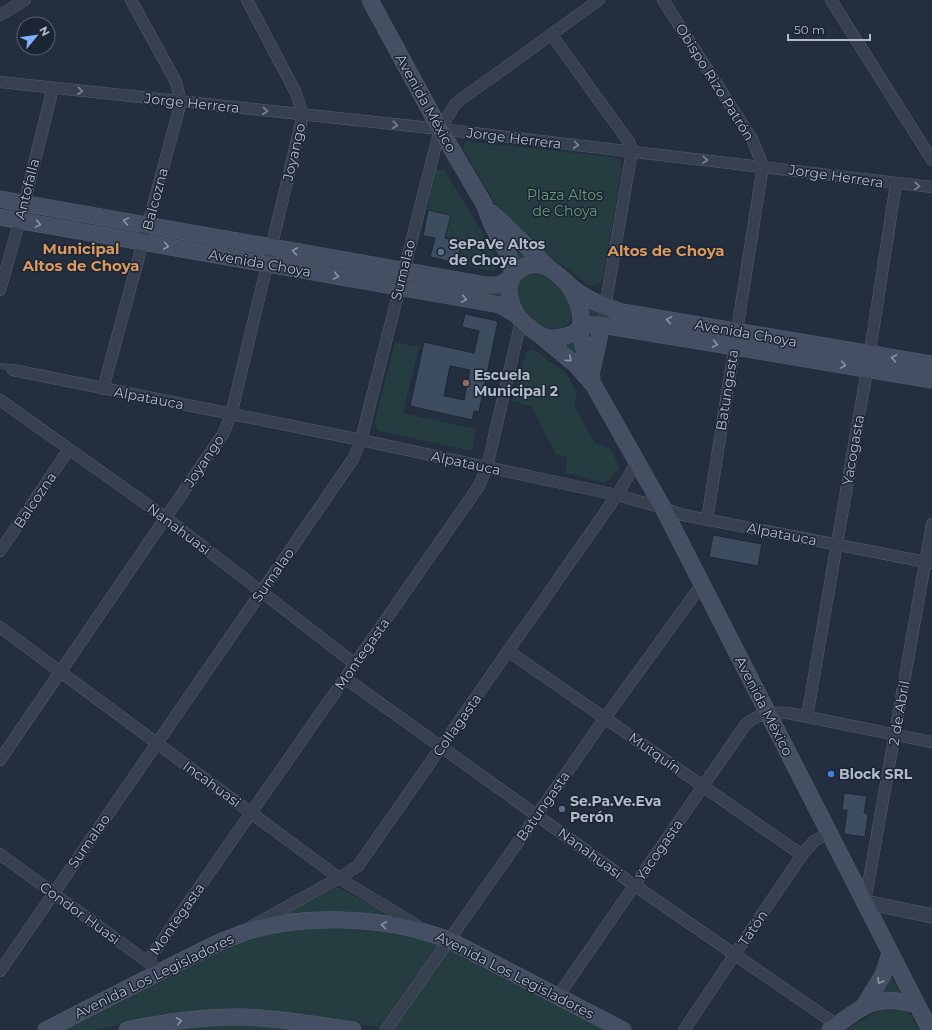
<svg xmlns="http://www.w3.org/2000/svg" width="932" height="1030" viewBox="0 0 932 1030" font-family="Montserrat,sans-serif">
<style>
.green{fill:#253c40}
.building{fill:#3e4c5f;stroke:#1e2736;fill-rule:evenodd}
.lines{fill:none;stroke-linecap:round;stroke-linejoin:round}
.service-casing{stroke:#555e6d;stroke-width:6}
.minor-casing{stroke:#555e6d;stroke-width:12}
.tertiary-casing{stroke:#555e6d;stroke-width:15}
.secondary-casing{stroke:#555e6d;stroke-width:17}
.service{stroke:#37404f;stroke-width:5.5}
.minor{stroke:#37404f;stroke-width:11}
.tertiary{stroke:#37404f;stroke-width:14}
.secondary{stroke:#454f63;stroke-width:16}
.oneway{stroke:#7b8493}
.oneway2{stroke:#8c95a6}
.service-dot{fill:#5c6f8a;stroke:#1c2534;stroke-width:1.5}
.education-dot{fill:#8d6e63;stroke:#1c2534;stroke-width:1.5}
.shop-dot{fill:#3f7fe0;stroke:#1c2534;stroke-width:1.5}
.labels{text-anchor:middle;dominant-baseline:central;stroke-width:3;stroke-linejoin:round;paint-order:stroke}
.street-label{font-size:14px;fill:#b3bbca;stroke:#1c2534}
.park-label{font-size:14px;fill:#699d77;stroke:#1c2534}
.poi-label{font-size:14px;font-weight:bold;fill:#b3bbca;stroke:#1c2534;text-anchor:start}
.neighbourhood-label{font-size:15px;font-weight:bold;fill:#db995d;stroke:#1c2534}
</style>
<rect width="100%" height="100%" fill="#232e3f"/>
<!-- green -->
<path class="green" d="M465 141 614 157 621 160 622 167 603 278 598 285H589C563 265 535 247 512 223 492 203 478 174 463 149Z
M444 169 497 257 495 272 457 263 462 242 445 238 450 216 427 210 435 170Z
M496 223 527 257 516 262Z
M527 272C562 273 563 286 574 315 565 337 538 329 524 315 519 310 517 299 514 292L521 275Z
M420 279 501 291 503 301 419 284Z
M584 302 598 309 596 319 585 322Z
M576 339 582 363 571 354 562 342Z
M395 342 419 347 403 413 476 429 472 451 379 431 374 424Z
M533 349 567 374 577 393 574 405 595 443 610 448 620 468 605 483 566 473 567 457 556 454 531 406 512 401 526 352Z
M335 888H340L400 920 278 918Z
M353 927 425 940 454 950 610 1030H394L294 1014 143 1019 97 1030H60L164 976 232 945 295 928Z
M892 978 900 993 893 992 879 994Z
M886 1006 908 1011 919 1030H846Z
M202 1025 266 1026 312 1030H164Z"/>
<!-- building -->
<path class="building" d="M428 210 451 215 445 238 462 242 457 263 430 257 435 238 423 236Z
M465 314 498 321 479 412 474 411 472 420 410 406 424 342 474 353 479 331 462 327ZM450 366 470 370 464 400 444 396Z
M713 535 762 544 758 566 709 557Z
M844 793 867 796 864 813 868 814 865 837 844 834 847 810H842Z"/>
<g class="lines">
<defs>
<path id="service" d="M0 366 9 367 13 370"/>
<path id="minor" d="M663 0 752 139 763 166 707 520
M831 0 932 160
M0 15 25 0
M551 34 629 142 632 151 602 325
M0 82 440 129 932 187
M0 290 20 220 53 88
M13 370 361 440 617 495 663 508 683 515 932 563
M103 389 181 102 176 82 131 0
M0 400 166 518 355 664
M0 551 69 449
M0 627 339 878 421 928
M508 651 802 855
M345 678 634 885 837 1025
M807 717 867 370 896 184
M0 760 223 434 231 415 303 115 296 93 247 0
M0 854 153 966
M865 902 932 524
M252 926 339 878 358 866 617 495 637 462
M147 962 479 486 487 467 521 321
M0 971 353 459 361 440 440 129 456 103 599 0
M558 996 746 724C759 713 771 712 788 713L932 742
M386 1030 605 718 702 584
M684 1030 802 855 814 841 829 833"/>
<path id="tertiary" d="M865 902 932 916"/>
<path id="secondary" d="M370 0 440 129 484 204 493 227 509 256 513 276
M0 199 486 285H499L511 278
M492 213 548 267
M0 217 500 305 517 315
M567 283C576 296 584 312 580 328 573 336 553 341 543 336 536 334 531 328 525 324 517 317 512 309 510 298 504 277 525 257 547 267 557 272 566 283 575 290 589 301 605 306 622 312L932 364
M580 328 590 325H602L932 380
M579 330 592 379
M541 336 576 365 593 384 663 508 930 1030
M591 374 602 325
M864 1006 883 975 890 953
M46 1030C89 1008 132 986 175 964 193 956 211 945 230 938 294 911 385 916 449 940L623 1030
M127 1030C164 1022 204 1016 243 1017 280 1018 316 1025 353 1030
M830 1030C864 1006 873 993 917 1005"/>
</defs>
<!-- service casing -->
<use href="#service" class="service-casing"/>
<!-- minor casing -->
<use href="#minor" class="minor-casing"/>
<!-- tertiary casing -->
<use href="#tertiary" class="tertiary-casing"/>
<!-- secondary casing -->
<use href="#secondary" class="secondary-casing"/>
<!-- service -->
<use href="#service" class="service"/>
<!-- minor -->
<use href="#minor" class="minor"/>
<!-- tertiary -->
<use href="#tertiary" class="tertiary"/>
<!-- secondary -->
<use href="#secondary" class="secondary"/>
</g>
<!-- one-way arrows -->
<defs><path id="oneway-chevron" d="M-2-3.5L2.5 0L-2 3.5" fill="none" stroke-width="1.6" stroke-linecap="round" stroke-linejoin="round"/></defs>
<g class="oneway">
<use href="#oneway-chevron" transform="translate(80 91) rotate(6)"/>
<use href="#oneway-chevron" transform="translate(265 111) rotate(6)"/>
<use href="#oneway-chevron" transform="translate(395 125) rotate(6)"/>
<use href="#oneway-chevron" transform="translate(576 145) rotate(7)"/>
<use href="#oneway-chevron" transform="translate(705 160) rotate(6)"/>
<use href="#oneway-chevron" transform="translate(917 186) rotate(5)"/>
</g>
<g class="oneway2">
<use href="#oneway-chevron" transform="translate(126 221) rotate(-170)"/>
<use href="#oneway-chevron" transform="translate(38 224) rotate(10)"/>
<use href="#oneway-chevron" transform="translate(166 246) rotate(10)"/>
<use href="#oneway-chevron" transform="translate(295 251) rotate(-170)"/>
<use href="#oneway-chevron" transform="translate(336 276) rotate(10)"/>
<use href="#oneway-chevron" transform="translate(464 299) rotate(10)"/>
<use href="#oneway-chevron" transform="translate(669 320) rotate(-170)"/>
<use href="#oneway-chevron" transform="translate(715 344) rotate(10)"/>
<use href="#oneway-chevron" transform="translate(894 358) rotate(-170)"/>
<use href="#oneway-chevron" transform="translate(569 359) rotate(40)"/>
<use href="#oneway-chevron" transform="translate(843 365) rotate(10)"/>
<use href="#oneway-chevron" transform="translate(384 925) rotate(-172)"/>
<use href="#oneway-chevron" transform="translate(880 981) rotate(120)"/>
<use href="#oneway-chevron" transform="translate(179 1021) rotate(-9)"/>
</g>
<!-- markers -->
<g class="service-dot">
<circle cx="441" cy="252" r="4"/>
<circle cx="562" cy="809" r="4"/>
</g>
<circle class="education-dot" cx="466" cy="383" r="4"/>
<circle class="shop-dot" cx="831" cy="774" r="4"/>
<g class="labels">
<!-- street labels -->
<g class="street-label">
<text transform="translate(715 82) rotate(58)">Obispo Rizo Patrón</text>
<text transform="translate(192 103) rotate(6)">Jorge Herrera</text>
<text transform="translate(426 103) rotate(61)">Avenida México</text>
<text transform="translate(514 138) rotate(7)">Jorge Herrera</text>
<text transform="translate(294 152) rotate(-77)">Joyango</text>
<text transform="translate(836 176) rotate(8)">Jorge Herrera</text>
<text transform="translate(27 189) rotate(-76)">Antofalla</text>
<text transform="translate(155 199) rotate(-75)">Balcozna</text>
<text transform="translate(260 263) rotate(10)">Avenida Choya</text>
<text transform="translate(403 270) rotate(-76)">Sumalao</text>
<text transform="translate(746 333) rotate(10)">Avenida Choya</text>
<text transform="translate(727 390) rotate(-81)">Batungasta</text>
<text transform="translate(149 398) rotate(11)">Alpatauca</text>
<text transform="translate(853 450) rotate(-80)">Yacogasta</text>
<text transform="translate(204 461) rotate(-56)">Joyango</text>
<text transform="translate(466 463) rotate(12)">Alpatauca</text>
<text transform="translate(35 500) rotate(-56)">Balcozna</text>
<text transform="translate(179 529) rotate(37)">Nanahuasi</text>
<text transform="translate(782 534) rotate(11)">Alpatauca</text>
<text transform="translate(273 575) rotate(-55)">Sumalao</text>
<text transform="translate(362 654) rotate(-55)">Montegasta</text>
<text transform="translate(764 706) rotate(63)">Avenida México</text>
<text transform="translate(899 713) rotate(-80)">2 de Abril</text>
<text transform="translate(457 725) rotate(-55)">Collagasta</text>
<text transform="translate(655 753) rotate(35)">Mutquín</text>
<text transform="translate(212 784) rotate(36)">Incahuasi</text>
<text transform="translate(543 806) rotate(-55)">Batungasta</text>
<text transform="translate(89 841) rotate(-55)">Sumalao</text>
<text transform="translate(659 850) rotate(-55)">Yacogasta</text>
<text transform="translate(590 853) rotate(36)">Nanahuasi</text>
<text transform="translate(80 913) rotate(36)">Condor Huasi</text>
<text transform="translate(177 919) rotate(-55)">Montegasta</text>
<text transform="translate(753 928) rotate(-56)">Tatón</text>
<text transform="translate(515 975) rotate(27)">Avenida Los Legisladores</text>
<text transform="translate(154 976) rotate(-26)">Avenida Los Legisladores</text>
</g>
<!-- park labels -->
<g class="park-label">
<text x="565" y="195">Plaza Altos<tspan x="565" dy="16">de Choya</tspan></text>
</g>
<!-- poi labels -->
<g class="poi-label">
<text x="449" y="244">SePaVe Altos<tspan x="449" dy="16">de Choya</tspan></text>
<text x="474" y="375">Escuela<tspan x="474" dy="16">Municipal 2</tspan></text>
<text x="839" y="774">Block SRL</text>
<text x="570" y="801">Se.Pa.Ve.Eva<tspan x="570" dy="16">Perón</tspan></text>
</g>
<!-- neighbourhood labels -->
<g class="neighbourhood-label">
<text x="81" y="248">Municipal<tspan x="81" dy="17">Altos de Choya</tspan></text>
<text x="666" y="250">Altos de Choya</text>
</g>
</g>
<!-- north arrow -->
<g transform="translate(36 36) rotate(61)"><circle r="19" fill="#1c2534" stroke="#586170"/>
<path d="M0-3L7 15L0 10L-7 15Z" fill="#84aefe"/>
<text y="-6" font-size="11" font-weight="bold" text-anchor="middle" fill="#b3bbca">N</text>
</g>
<!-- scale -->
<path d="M788 34v6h82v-6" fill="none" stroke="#b3bbca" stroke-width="2"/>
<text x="794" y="34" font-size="12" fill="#b3bbca" stroke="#1c2534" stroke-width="3" paint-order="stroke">50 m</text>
</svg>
